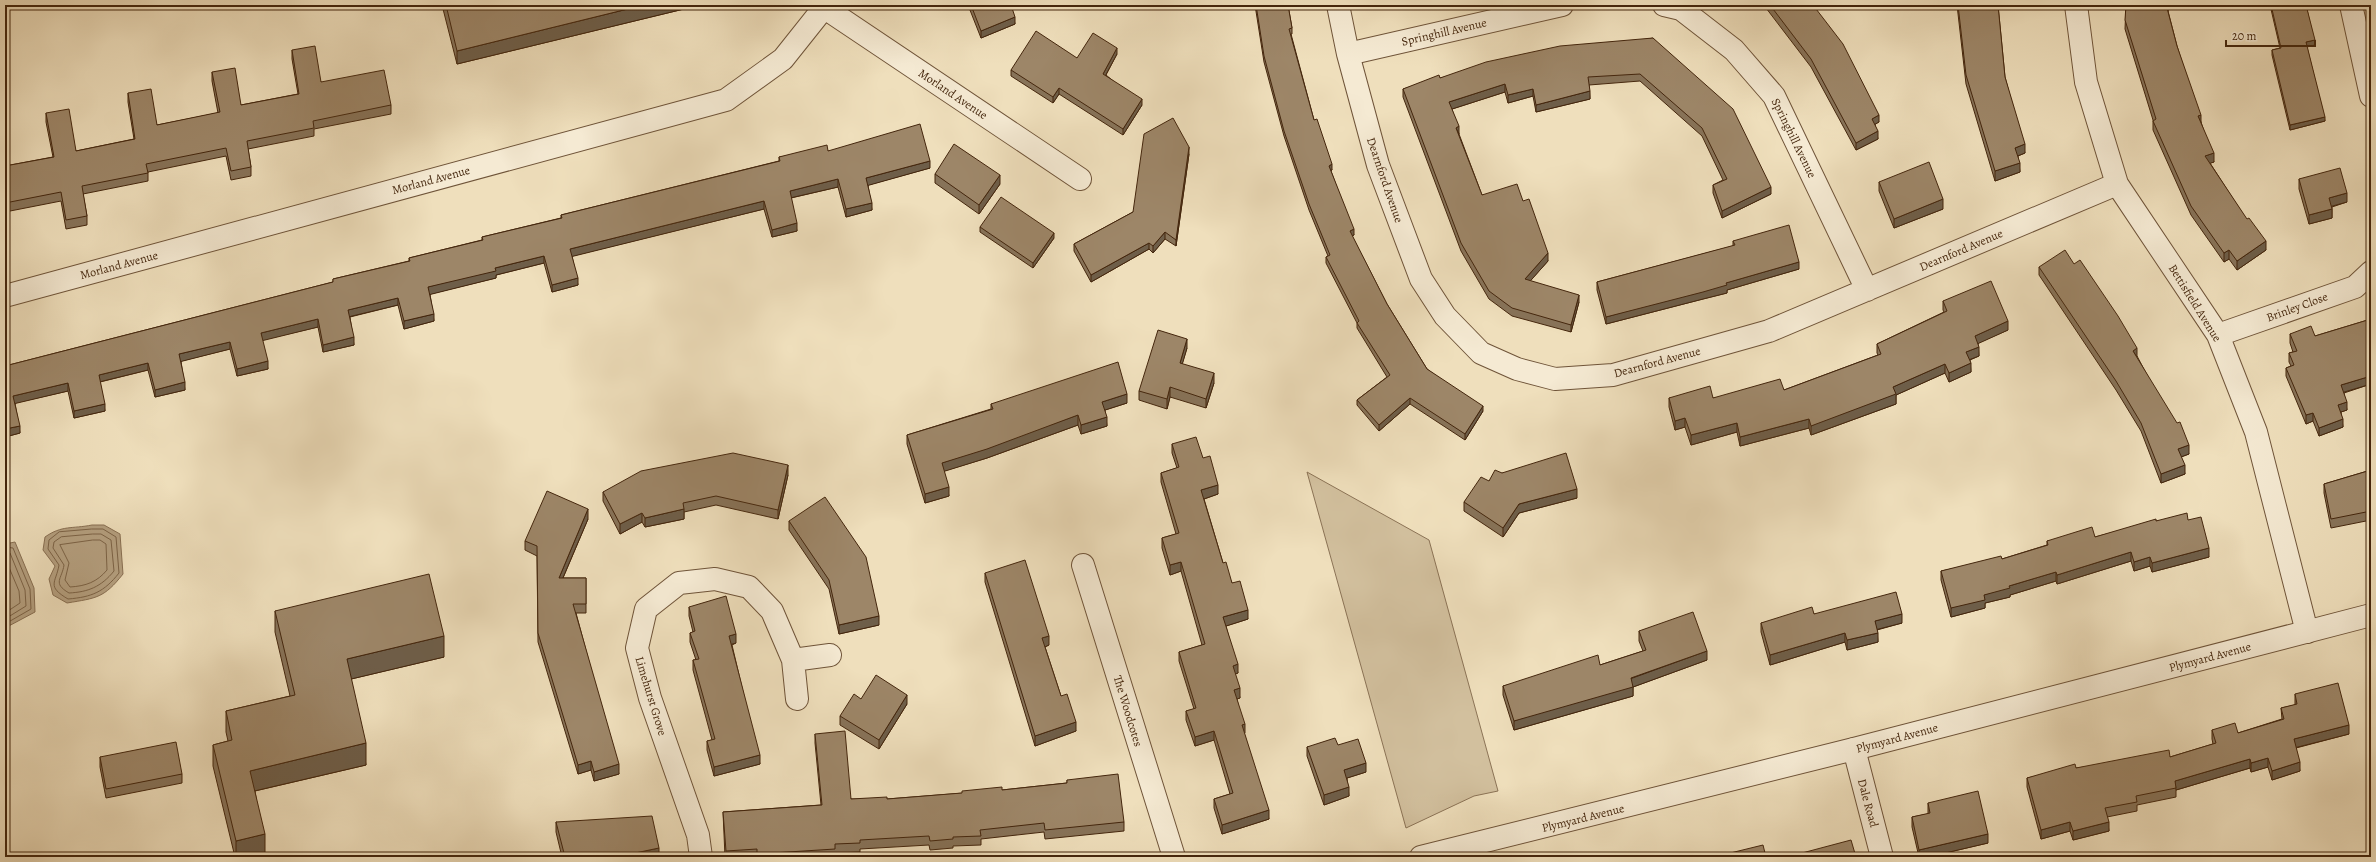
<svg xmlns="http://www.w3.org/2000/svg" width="2376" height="862" viewBox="0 0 2376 862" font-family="Alegreya,serif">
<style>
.green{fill:#d2c09e;stroke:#8b7356}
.water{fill:#b5a080;stroke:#886f52}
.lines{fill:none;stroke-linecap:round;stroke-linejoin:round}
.shore{stroke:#7c6346;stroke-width:1}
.minor-casing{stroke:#6f5439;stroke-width:24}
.tertiary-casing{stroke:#6f5439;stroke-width:24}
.minor{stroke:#f5ead3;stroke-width:22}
.tertiary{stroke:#f5ead3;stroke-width:22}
.wall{fill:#877359;stroke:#44260d}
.shaded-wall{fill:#6e5e49;stroke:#44260d}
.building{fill:#9d8668;stroke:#44260d}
.labels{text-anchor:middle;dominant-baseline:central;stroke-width:3.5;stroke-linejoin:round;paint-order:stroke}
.street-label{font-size:12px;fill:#44260d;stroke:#f5ead3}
</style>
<rect width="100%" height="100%" fill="#efdfbc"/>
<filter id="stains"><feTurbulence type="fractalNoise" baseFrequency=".005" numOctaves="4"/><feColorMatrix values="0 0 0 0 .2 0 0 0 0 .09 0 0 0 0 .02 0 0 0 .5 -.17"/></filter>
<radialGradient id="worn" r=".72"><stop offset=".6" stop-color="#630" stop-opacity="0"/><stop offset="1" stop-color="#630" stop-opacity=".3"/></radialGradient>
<!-- green -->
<path class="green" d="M1307 472 1429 540 1498 791 1474 796 1406 828Z"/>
<!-- water -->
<path class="water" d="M92 525H104L120 534 123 574C104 598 97 598 67 603L53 595 49 579 55 566 43 550 45 537C62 525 72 529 92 525Z
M15 542 34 588 35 612 5 628V544Z"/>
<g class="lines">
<!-- shore -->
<path class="shore" d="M92 529H103L116 537 119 573C104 592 92 597 68 599 46 586 56 583 59 565L48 549 49 540 59 532Z
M93 534H101L111 540 114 571C101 587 88 592 69 593 52 583 62 579 64 565L53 548 54 542 61 537Z
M93 540H100L106 544 107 570C97 582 86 586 70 587L65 580 69 563 60 545Z
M5 547 13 548 30 589 31 609 5 624
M5 552 10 553 25 590 26 606 5 619
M5 558 19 591 20 603 5 613"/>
<defs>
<path id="minor" d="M1338 5 1348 54 1378 165 1421 279 1445 316 1481 353 1517 369 1555 379 1613 375 1769 331 2117 184
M1664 5 1681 9 1734 50 1774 96 1867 290
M2076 5 2086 82 2117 184 2218 335 2256 432 2307 632
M2351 5 2371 96
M825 8 1080 179
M1348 54 1562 5
M5 296 726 100 783 59 826 5
M2218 335 2355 287 2371 272
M1083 565 1174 857
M793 660 830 655
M1854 749 1882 857
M701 857 698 835 650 698 637 648 646 609 679 583 715 579 749 587 772 611 793 660 797 699"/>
<path id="tertiary" d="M1421 857 1854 749 2371 615"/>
</defs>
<!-- minor casing -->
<use href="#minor" class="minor-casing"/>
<!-- tertiary casing -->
<use href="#tertiary" class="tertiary-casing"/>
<!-- minor -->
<use href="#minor" class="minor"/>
<!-- tertiary -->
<use href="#tertiary" class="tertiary"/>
</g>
<!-- wall -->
<path class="wall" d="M93 5H129L94 9Z
M442 5H688V8L457 64Z
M968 5H1011L1015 24 981 38Z
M1255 5H1288L1292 28V34H1291L1314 120 1332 170 1331 171 1354 235 1352 236 1387 304 1427 369 1483 411 1465 440 1410 404 1379 431 1357 405V400L1387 377 1357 328V323L1326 263V257L1328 256 1309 210 1284 136 1264 62Z
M1763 5H1813L1879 122 1875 124 1878 139 1856 150 1811 67 1766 8Z
M1957 5H1998L2005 77 2025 153 2018 156 2020 172 1995 181 1966 84Z
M2126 5H2169L2168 11 2177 46 2201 122 2214 162 2210 163 2266 250 2237 270 2229 259 2224 262 2191 215 2153 130V120L2125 29Z
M2270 5H2306L2315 45 2307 47 2325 121 2290 130 2272 55V50L2280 48Z
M1653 38 1771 194 1722 218 1713 193V185L1723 180 1702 136 1640 81 1589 85 1590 99 1536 112 1533 96 1508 103 1505 92 1452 109 1459 134 1482 195 1523 201 1548 261 1530 281 1579 302 1571 332 1512 316 1489 299 1461 251 1403 97V89L1440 78Z
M292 50 321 82 391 105V114L314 129V136L248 149 251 167V176L231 180 226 156 148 172V181L83 194 87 216V225L66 229 61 201 5 212V166L53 157 46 122V113L76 151 134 139 128 102V93L157 125 218 113 212 81V72L241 105 298 94 292 59Z
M1117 54 1106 75 1142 105 1123 135 1059 94 1053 103 1011 76V70L1077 58Z
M828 151 930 168 868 185 872 210 846 217 838 187 791 198 797 231 772 237 764 209 572 256 578 285 552 292 544 263 496 275V278L430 294 434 321 404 329 398 305 350 317 354 345 323 352 318 327 262 340 268 369 237 376 230 349 181 361 185 390 155 397 148 370 100 382 105 411 74 418 68 391 15 403 20 433 5 437V366L333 282V279L409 261V258L482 240V237L561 218V215L779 161V157Z
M1189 154 1176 246 1165 239 1153 253 1149 249 1091 282 1074 251V244L1133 212Z
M935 174 1000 184 979 214 935 183Z
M2299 179 2347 202 2332 207V218L2309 224 2299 189Z
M1879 182 1943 209 1894 228 1879 191Z
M980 227 1054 238 1033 268 980 232Z
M1733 241 1799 269 1727 290V293L1703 299 1606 324 1597 290V282L1733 246Z
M2039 267 2137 356 2189 454 2181 457 2185 474 2161 483 2141 431 2116 390 2039 275Z
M1943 301 2008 330 1978 343 1979 356 1970 360 1971 372 1949 382 1945 373 1896 395V404L1811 435 1809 428 1740 446 1737 432 1691 445 1685 427 1675 430 1669 407V398H1713L1784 390 1878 355 1877 353V344L1944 312 1943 310Z
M2371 319V384L2344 393 2347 410 2341 412 2343 427 2319 436 2313 421 2306 424 2286 376V368L2291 366 2289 362V353L2293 352 2290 343V334L2315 336Z
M1187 348 1182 364 1214 383 1206 408 1170 397 1167 409 1139 400V391Z
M1127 403 1105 410 1107 426 1081 434 1078 425 987 458 944 471 949 496 925 503 907 444V435L991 409V404Z
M1172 444 1203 458 1218 494 1204 499 1223 563 1248 619 1226 626 1238 673 1235 674 1240 698 1237 699 1244 733 1269 819 1222 834 1214 808V799L1230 794 1214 740 1195 746 1186 720V711L1194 709 1179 661V652L1202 645 1181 571 1170 575 1162 548V538L1176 534 1161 482V473L1177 468 1172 453Z
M2371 470V520L2331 528 2324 493V484Z
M1502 473 1577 498 1519 513 1503 537 1464 511V502L1489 481Z
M788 475 778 519 716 505 684 512V519L645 527 642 522 620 534 603 501V492Z
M588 519 563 578H586V613H576L619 774 594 781 591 770 578 774 538 642 537 556 525 550V541Z
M2188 520 2209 557 2152 572 2150 566 2134 571 2131 561 2057 584 2056 581 2010 595V597L1985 603V608L1951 617 1941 580V571L2002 559 2047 545V541L2095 537 2156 521Z
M789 521 879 625 839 634 829 589 789 530Z
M985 573 1049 645 1045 647 1061 696 1076 731 1035 746 985 582Z
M689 607 736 643 732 645 760 764 714 776 707 750V741L712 740 693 670V660H696L690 642V633L693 632 689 616Z
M275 611 444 657 351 679 366 765 255 791 265 855 256 857H235L213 766V745L228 741 226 732V711L290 696 275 632Z
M1814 614 1902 623 1877 630 1878 642 1847 650 1845 642 1770 665 1761 632V623Z
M1639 631 1707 660 1633 687V696L1514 730 1503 695V686L1600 665 1643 651 1639 641Z
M2295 694 2349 734 2296 748 2300 771 2272 780 2268 767 2251 772 2250 768 2176 790V797L2137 805V811L2107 817 2109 831 2073 840 2070 831 2041 839 2027 787V778L2076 768 2170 757 2213 744 2212 739V730L2238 733 2282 719 2281 708 2295 705Z
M861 699 907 704 879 749 840 725V716Z
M815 734 851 799H887L1002 790 1067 783V780L1124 822V831L1045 839 1044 832 981 839V845L953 846V848L930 850 929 845 860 849V852L835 853V857H725L723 812 821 805 815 743Z
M1338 745 1366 772 1347 778 1349 796 1324 805 1307 756V747Z
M100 757 182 774V783L106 798 100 767Z
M1928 803 1988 843 1928 857H1919L1912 827V817L1928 814Z
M556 822 659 857H562L556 832Z"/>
<!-- shaded-wall -->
<path class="shaded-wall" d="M644 5H688V8L457 64V51Z
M2168 5H2169L2167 17V8Z
M1015 17V24L981 38V31Z
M2315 40V45L2306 47V42Z
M1117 48V54L1103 80V74Z
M1505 84V92L1449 110V102Z
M1059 88V94L1053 103V97Z
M1533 89V96L1508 103V95Z
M1590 91V99L1536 112V105Z
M1142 99V105L1123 135V129Z
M1879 115V122L1872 126V119Z
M2201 115V124L2198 116Z
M2325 117V121L2290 130V125Z
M1459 126V134L1456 128Z
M1878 131V139L1856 150V143Z
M2025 144V153L2015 157V148Z
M1189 147V154L1176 246V240Z
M2214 153V162L2205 165V156Z
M930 161V168L866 186V178Z
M2020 163V172L1995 181V171Z
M1332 164V170L1329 171V166Z
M1000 175V184L979 214V205Z
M838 179V187L790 198V191Z
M1771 187V194L1722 218V211Z
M2347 193V202L2329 207V198Z
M1943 199V209L1894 228V219Z
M764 201V209L570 257V249Z
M872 203V210L846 217V209Z
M2332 209V218L2309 224V215Z
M797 223V231L772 237V230Z
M1354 229V235L1350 237V231Z
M1165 232V239L1153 253V246Z
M1054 233V238L1033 268V263Z
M2266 241V250L2237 270V261Z
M1149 243V249L1091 282V275Z
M2229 250V259L2224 262V253Z
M1548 253V261L1525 287V279Z
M544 256V263L496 275V278L428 295V287L495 268Z
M1799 262V269L1727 290V293L1703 299 1606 324V317Z
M578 278V285L552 292V285Z
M1579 295V302L1571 332V325Z
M398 298V305L348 317V310Z
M434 314V321L404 329V321Z
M318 319V327L261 341V333Z
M2008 321V330L1975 345V336Z
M354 337V345L323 352V345Z
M1187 339V348L1180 372V363Z
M230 342V349L179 362V354Z
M1979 347V356L1966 361V352Z
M2137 348V357L2133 351Z
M268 361V369L237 376V369Z
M148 363V370L99 382V375Z
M1971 363V372L1949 382V373Z
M1945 364V373L1896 395V404L1811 435V426L1893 387Z
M1214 373V383L1206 408V399Z
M2371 376V384L2341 393V385Z
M185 382V390L155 397V390Z
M68 383V391L13 404V396Z
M1170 387V397L1167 409V399Z
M1127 394V403L1102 411V402Z
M1410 398V404L1379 431V425Z
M2347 402V410L2338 413V405Z
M105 404V411L74 418V411Z
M1483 406V411L1465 440V434Z
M2313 413V421L2306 424V415Z
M1078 415V425L987 458 942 472V463Z
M1107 417V426L1081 434V425Z
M1685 418V427L1675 430V421Z
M1809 419V428L1740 446V437Z
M2343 419V427L2319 436V428Z
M1737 423V432L1691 445V435Z
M20 426V433L5 437V429Z
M2189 445V454L2178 458V449Z
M788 465V475L778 519V510Z
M2185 465V474L2161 483V474Z
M1218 485V494L1201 500V490Z
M949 487V496L925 503V494Z
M1577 489V498L1519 513 1503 537V528L1519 504Z
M588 509V519L559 587V578Z
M684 509V519L645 527V518Z
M642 513V522L620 534V524Z
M2209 548V557L2152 572V563Z
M2131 552V561L2057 584V575Z
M2150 557V566L2134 571V562Z
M1181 562V571L1170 575V565Z
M2056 572V581L2010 595V597L1985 603V608L1951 617V608L1984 595 2009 586Z
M1248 610V619L1223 627V617Z
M1902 614V623L1875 630V621Z
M879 616V625L839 634V625Z
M1845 633V642L1770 665V655Z
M1878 633V642L1847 650V640Z
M736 634V643L729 645V636Z
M444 636V657L347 680V659Z
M1049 636V645L1042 648V638Z
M1707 651V660L1633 687V696L1514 730V721Z
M1238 664V673L1233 675V666Z
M1240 688V698L1234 700V690Z
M907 695V704L879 749V740Z
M1076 722V731L1035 746V736Z
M1245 724V733L1242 734V725Z
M2349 725V734L2294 748V739Z
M1214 731V740L1195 746V737Z
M366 743V765L250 792V771Z
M760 755V764L714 776V767Z
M2268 758V767L2251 772V763Z
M2250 759V768L2176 790 2175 781Z
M591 761V770L578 774V765Z
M2300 762V771L2272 780V771Z
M1366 763V772L1344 779V770Z
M619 764V774L594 781V772Z
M1349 787V796L1324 805V795Z
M1269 810V819L1222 834V825Z
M2070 822V831L2041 839V830Z
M2109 822V831L2073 840V831Z
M265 834V855L256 857H236V841Z
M1988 834V843L1928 857H1919V850Z
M659 848V857H616Z"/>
<!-- building -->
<path class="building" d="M446 5H644L457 51Z
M971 5H1011L1015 17 981 31Z
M1256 5H1288L1292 28 1289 29 1314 120 1317 119 1332 164 1329 166 1354 229 1350 231 1387 304 1427 369 1483 406 1465 434 1410 398 1379 425 1357 400 1390 375 1357 323 1359 321 1326 257 1330 255 1309 204 1284 131 1264 56Z
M1770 5H1813L1843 44 1879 115 1872 119 1878 131 1856 143 1811 59Z
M1958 5H1998L2005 77 2025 144 2015 148 2020 163 1995 171 1966 75Z
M2126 5H2168L2167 8 2177 46 2201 115 2198 116 2214 153 2205 156 2247 219 2249 218 2266 241 2237 261 2229 250 2224 253 2191 206 2153 121 2156 119 2125 20Z
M2271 5H2306L2315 40 2306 42 2325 117 2290 125 2272 50 2281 48Z
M1036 31 1077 58 1093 33 1117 48 1103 74 1142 99 1123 129 1059 88 1053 97 1011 70Z
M1653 38 1733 109 1771 187 1722 211 1713 185 1727 179 1702 128 1640 74 1588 77 1590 91 1536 105 1533 89 1508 95 1505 84 1449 102 1459 126 1456 128 1482 195 1517 184 1523 201 1529 199 1548 253 1525 279 1579 295 1571 325 1512 308 1489 291 1461 243 1403 89 1439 75 1440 78 1486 62 1560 46Z
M315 46 321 82 384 70 391 105 313 121 314 128 247 141 251 167 231 171 226 148 146 164 148 173 82 186 87 216 66 220 61 192 5 203V166L54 157 46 113 69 109 76 151 135 139 128 93 151 89 157 125 220 112 212 72 235 68 241 105 299 94 292 50Z
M1173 118 1189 147 1176 240 1165 232 1153 246 1149 243 1091 275 1074 244 1133 212 1144 134Z
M920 124 930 161 866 178 872 203 846 209 838 179 790 191 797 223 772 230 764 201 570 249 578 278 552 285 544 256 495 268 496 271 428 287 434 314 404 321 398 298 348 310 354 337 323 345 318 319 261 333 268 361 237 369 230 342 179 354 185 382 155 390 148 363 99 375 105 404 74 411 68 383 13 396 20 426 5 429V366L333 282V279L410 261 409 258 483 240 482 237 562 218 561 215 780 161 779 157 827 145 828 151Z
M954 144 1000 175 979 205 935 174Z
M1929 162 1943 199 1894 219 1879 182Z
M2340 168 2347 193 2329 198 2332 209 2309 215 2299 179Z
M1001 197 1054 233 1033 263 980 227Z
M1789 225 1799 262 1726 283 1727 285 1703 292 1606 317 1597 282 1735 245 1733 241Z
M2065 250 2074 264 2080 260 2118 316 2137 348 2133 351 2177 423 2180 422 2189 445 2178 449 2185 465 2161 474 2141 423 2116 381 2039 267Z
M1991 281 2008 321 1975 336 1979 347 1966 352 1971 363 1949 373 1945 364 1893 387 1896 394 1811 426 1809 419 1740 437 1737 423 1691 435 1685 418 1675 421 1669 398 1710 386 1713 398 1780 379 1784 390 1881 354 1877 344 1947 311 1943 301Z
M2371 319V376L2341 385 2347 402 2338 405 2343 419 2319 428 2313 413 2306 415 2286 368 2294 365 2289 353 2297 351 2290 334 2311 326 2315 336Z
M1158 330 1187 339 1180 363 1214 373 1206 399 1170 387 1167 399 1139 391Z
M1118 362 1127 394 1102 402 1107 417 1081 425 1078 415 987 449 942 463 949 487 925 494 907 435 993 409 991 404Z
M1196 437 1203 458 1210 456 1218 485 1201 490 1223 563 1226 562 1232 583 1240 581 1248 610 1223 617 1238 664 1233 666 1240 688 1234 690 1245 724 1242 725 1269 810 1222 825 1214 799 1233 793 1214 731 1195 737 1186 711 1196 708 1179 652 1205 644 1181 562 1170 565 1162 538 1179 533 1161 473 1179 467 1172 444Z
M733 453 788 465 778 510 716 496 683 503 684 509 645 518 642 513 620 524 603 492 641 471Z
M1566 453 1577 489 1519 504 1503 528 1464 502 1481 477 1489 481 1495 470 1502 473Z
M2371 470V511L2331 519 2324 484Z
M547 491 588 509 559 578H586V604H573L619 764 594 772 591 761 578 765 538 633 537 546 525 541Z
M825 497 866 557 879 616 839 625 829 580 789 521Z
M2187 513 2188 520 2201 517 2209 548 2152 563 2150 557 2134 562 2131 552 2057 575 2056 572 2009 586 2010 588 1984 595 1985 600 1951 608 1941 571 2001 556 2002 559 2048 545 2047 541 2092 527 2095 537 2156 519V521Z
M1025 560 1049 636 1042 638 1061 696 1067 694 1076 722 1035 736 985 573Z
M429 574 444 636 347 659 366 743 250 771 265 834 236 841 213 745 232 740 226 711 295 695 275 611Z
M1896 592 1902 614 1875 621 1878 633 1847 640 1845 633 1770 655 1761 623 1812 607 1814 614Z
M726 596 736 634 729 636 760 755 714 767 707 741 715 739 693 660 699 659 690 633 695 631 689 607Z
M1693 612 1707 651 1631 678 1633 687 1514 721 1503 686 1598 655 1600 665 1646 650 1639 631Z
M876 675 907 695 879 740 840 716 854 694 861 699Z
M2338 683 2349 725 2294 739 2300 762 2272 771 2268 758 2251 763 2250 759 2175 781 2176 788 2136 796 2137 802 2105 808 2109 822 2073 831 2070 822 2041 830 2027 778 2075 764 2076 768 2169 750 2170 757 2216 743 2212 730 2235 723 2238 733 2284 719 2281 708 2297 704 2295 694Z
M845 731 851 799 887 797V799L962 793V791L1002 787V790L1067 783V780L1118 774 1124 822 1045 830 1044 823 980 830 981 836 953 837V839L930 841 929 836 860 840V843L835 844V849L757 854V849L726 851 723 812 822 805 815 734Z
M1335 738 1338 745 1358 739 1366 763 1344 770 1349 787 1324 795 1307 747Z
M176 742 182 774 106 789 100 757Z
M1978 791 1988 834 1919 850 1912 817 1930 813 1928 803Z
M652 816 659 848 616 857H565L556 822Z
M1851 840 1856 857H1787Z
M1763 845 1766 857H1714Z"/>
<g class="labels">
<!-- street labels -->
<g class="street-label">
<text transform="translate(1444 32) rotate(-13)">Springhill Avenue</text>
<text transform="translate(953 94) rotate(34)">Morland Avenue</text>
<text transform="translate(1794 138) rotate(64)">Springhill Avenue</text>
<text transform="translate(431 180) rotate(-15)">Morland Avenue</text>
<text transform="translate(1385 180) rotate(71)">Dearnford Avenue</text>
<text transform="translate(1961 250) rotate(-23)">Dearnford Avenue</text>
<text transform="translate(119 265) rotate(-15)">Morland Avenue</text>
<text transform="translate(2195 303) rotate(58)">Bettisfield Avenue</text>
<text transform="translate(2297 307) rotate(-20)">Brinley Close</text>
<text transform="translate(1657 362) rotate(-15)">Dearnford Avenue</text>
<text transform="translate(2210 657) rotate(-15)">Plymyard Avenue</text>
<text transform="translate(651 696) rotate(73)">Limehurst Grove</text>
<text transform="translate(1128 711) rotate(73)">The Woodcotes</text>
<text transform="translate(1897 738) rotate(-15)">Plymyard Avenue</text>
<text transform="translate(1868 803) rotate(75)">Dale Road</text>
<text transform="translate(1583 818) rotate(-14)">Plymyard Avenue</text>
</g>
</g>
<!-- margin -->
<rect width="2376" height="862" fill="none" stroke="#efdfbc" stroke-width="20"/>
<rect x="6" y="6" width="2364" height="850" fill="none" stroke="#44260d" stroke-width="2"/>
<rect x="10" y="10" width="2356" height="842" fill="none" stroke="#44260d"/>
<!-- scale -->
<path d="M2226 40v6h89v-6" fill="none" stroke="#44260d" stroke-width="2"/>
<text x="2232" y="40" font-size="12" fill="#44260d" stroke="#f5ead3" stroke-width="3" paint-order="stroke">20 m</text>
<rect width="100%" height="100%" filter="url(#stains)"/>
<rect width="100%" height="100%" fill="url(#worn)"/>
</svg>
